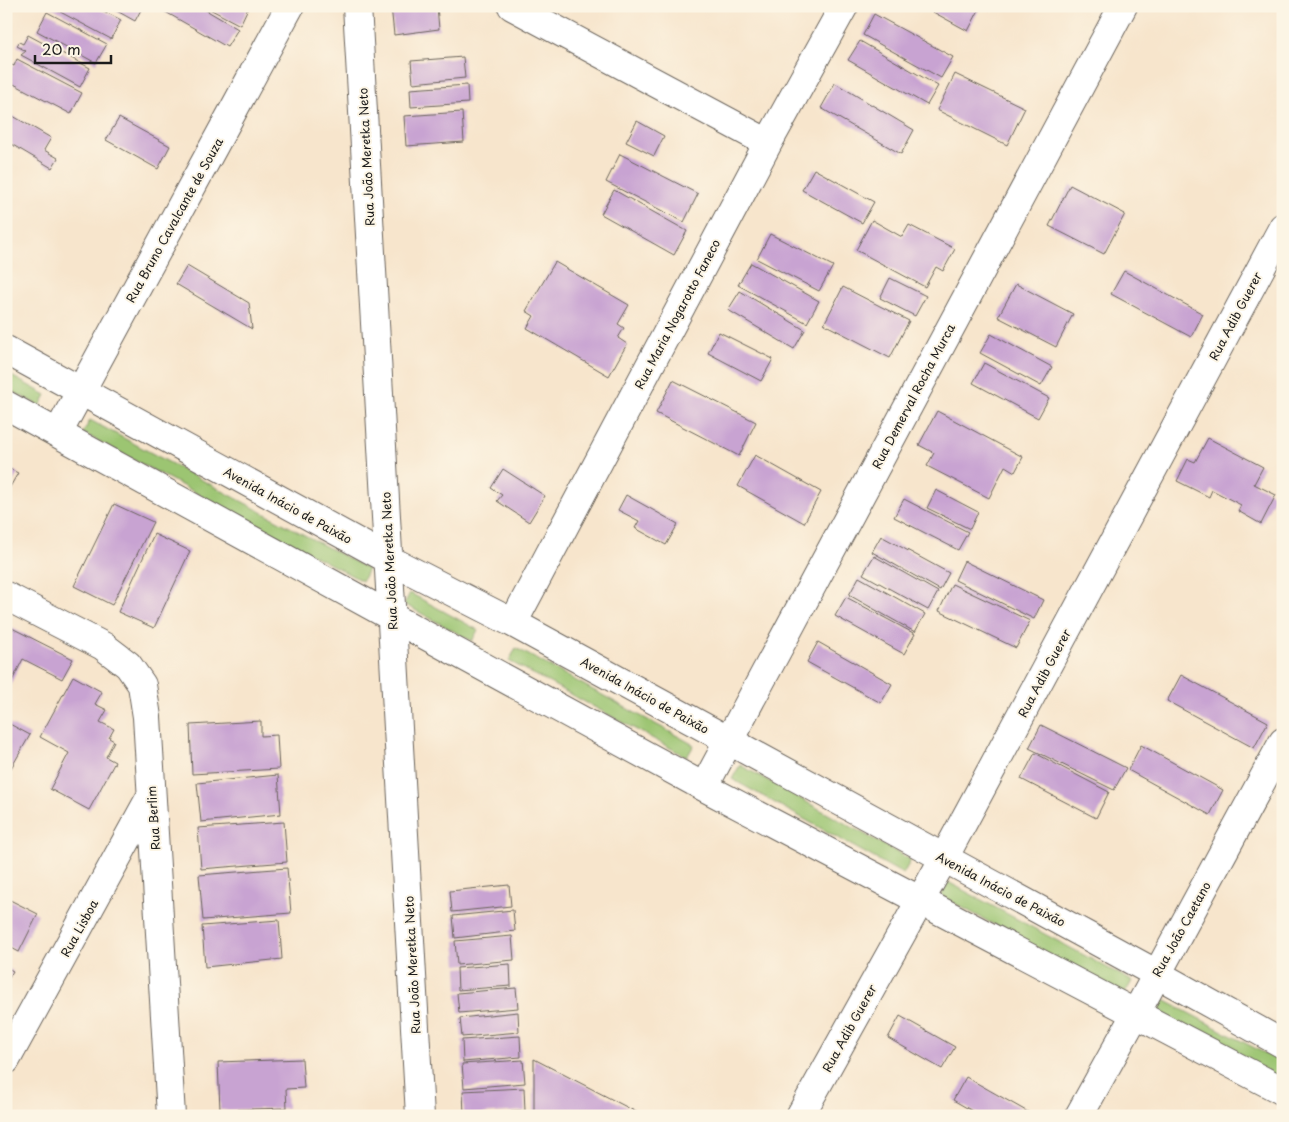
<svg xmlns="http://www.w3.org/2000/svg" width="1289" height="1122" viewBox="0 0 1289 1122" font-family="'Playpen Sans',sans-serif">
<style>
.green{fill:#9cc572;stroke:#5c7047}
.building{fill:#c8a3d2}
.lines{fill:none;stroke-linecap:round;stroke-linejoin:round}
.minor-casing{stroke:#69625a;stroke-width:30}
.minor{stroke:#fff;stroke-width:28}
.labels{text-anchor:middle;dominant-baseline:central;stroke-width:4;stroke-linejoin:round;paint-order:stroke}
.street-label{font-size:12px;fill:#1c1c1c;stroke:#fcf5e5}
</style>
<rect width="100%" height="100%" fill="#fcf5e5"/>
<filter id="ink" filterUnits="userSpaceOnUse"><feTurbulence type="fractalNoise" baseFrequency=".02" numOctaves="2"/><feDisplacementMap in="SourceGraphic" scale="10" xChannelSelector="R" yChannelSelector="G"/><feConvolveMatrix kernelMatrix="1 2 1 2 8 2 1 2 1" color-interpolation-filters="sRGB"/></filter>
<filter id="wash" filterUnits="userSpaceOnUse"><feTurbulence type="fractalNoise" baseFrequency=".0096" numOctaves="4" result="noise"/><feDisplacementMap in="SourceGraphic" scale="20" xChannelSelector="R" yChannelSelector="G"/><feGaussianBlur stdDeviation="1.12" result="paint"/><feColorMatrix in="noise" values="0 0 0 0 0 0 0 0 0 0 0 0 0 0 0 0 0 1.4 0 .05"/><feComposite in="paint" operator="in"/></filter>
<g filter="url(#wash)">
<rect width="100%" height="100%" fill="#f7e5cc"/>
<!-- green -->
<path class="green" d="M6 373 46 395 40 406 6 388Z
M90 420 368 569 362 581 83 433Z
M410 593 478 630 472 641 404 604Z
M516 648 694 745 687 757 509 661Z
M740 765 911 860 903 874 732 779Z
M948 882 1132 981 1124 995 941 896Z
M1164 1000 1283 1063V1081L1157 1013Z"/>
<g id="blocks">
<!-- building -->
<path class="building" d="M49 6H94L121 20 111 39Z
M108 6H143L135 21Z
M155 6H199L238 29 227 47Z
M204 6H249L240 25Z
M391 6H437L439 29 394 35Z
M922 6H977L980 8 968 31Z
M47 12 107 44 96 63 37 31Z
M874 14 953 57 941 78 863 35Z
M28 35 90 68 80 87 21 55 26 51 17 46 19 42 23 44Z
M860 41 938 86 927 105 848 60Z
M463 57 465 78 413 83 411 61Z
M17 59 82 93 71 114 6 80V69L9 64 14 66Z
M955 74 1025 108 1007 145 937 110Z
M835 83 914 130 901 154 821 108Z
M467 85 468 103 411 107 410 89Z
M6 112 51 138 44 150 58 158 52 168 6 141Z
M462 112 464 142 406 146 404 116Z
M119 118 170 146 158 169 106 140Z
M637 121 664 136 654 156 626 142Z
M620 154 698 194 684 222 606 182Z
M814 169 874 202 862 223 802 190Z
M1070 185 1125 214 1104 254 1049 226Z
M614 190 687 231 674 255 601 214Z
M872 220 902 237 909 225 955 249 943 271 936 267 925 287 856 250Z
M770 234 833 266 819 291 757 259Z
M555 262 629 305 618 324 624 328 618 338 627 344 609 376 527 328 534 316 526 311Z
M751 263 819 301 807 323 738 285Z
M187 266 249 303 252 329 176 284Z
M1124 271 1203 314 1191 337 1111 294Z
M890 278 926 296 915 316 880 298Z
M1016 284 1073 314 1056 347 998 317Z
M843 287 909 321 890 358 824 324Z
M740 291 805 330 794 349 728 310Z
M719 332 773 359 761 381 708 353Z
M991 334 1052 367 1041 386 980 353Z
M984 363 1049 398 1038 418 973 383Z
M673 380 756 422 739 456 656 413Z
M937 411 1023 457 1015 472 1005 466 989 498 927 466 934 453 919 445Z
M1208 438 1263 467 1254 484 1276 495 1261 524 1238 511 1241 505 1212 490 1209 497 1177 481 1188 459 1195 462Z
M755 455 821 492 804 523 738 486Z
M6 467 18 473 6 494Z
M503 469 545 496 529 522 497 501 502 495 491 488Z
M936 490 978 512 970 529 927 508Z
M626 495 678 524 666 545 635 528 639 521 618 510Z
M904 499 968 532 958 550 894 517Z
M114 504 153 522 112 605 74 586Z
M154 534 190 551 154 628 118 612Z
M881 536 949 573 940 590 872 552Z
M874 556 938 592 928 610 863 574Z
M964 561 1043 600 1034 619 955 580Z
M859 577 925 614 915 632 849 595Z
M952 584 1030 621 1016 648 939 611Z
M846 597 915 634 904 654 835 616Z
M6 625 73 659 62 679 23 659 6 693Z
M818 642 892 684 881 703 807 662Z
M1181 675 1268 722 1254 748 1167 701Z
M73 676 102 692 95 704 107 710 100 722 114 729 109 738 114 741 106 757 115 762 89 810 50 789 69 753 40 737Z
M261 721V736L277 735 279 769 192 774 190 725Z
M6 722 30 735 6 777Z
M1041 725 1126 768 1114 790 1029 748Z
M1141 745 1223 790 1210 815 1128 770Z
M1035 753 1109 792 1096 818 1021 779Z
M278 775 281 814 201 822 197 783Z
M284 822 287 862 201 869 198 828Z
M287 868 291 913 203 920 199 875Z
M509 885 511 906 452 912 450 891Z
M6 898 38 914 19 952 6 945Z
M513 910 515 931 455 938 453 916Z
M279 920 282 959 205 967 202 926Z
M512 936 514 960 457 965 455 941Z
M510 964 511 986 458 990 457 968Z
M6 967 13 971 6 983Z
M516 988 518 1008 459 1013 457 993Z
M518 1012 519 1032 462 1037 460 1018Z
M900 1016 955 1047 942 1069 888 1038Z
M520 1036 521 1057 463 1062 462 1040Z
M302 1059 304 1088 286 1089 287 1108 220 1110 218 1062Z
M534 1059 644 1116H534Z
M523 1060 525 1083 464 1088 462 1064Z
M966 1077 1035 1116H981L953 1100Z
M524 1088 525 1111 464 1115 463 1091Z"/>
</g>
</g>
<g filter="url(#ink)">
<use href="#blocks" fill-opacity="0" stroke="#69625a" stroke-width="1"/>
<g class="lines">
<defs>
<path id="minor" d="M357 6 420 1116
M512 6 768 143
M6 350 388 559 513 623 1157 974 1283 1044
M6 405 392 617 704 787 1283 1091
M58 433 290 6
M6 596 103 646 128 665 142 685 147 717 171 1116
M513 623 768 143 844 6
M704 787 1123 6
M6 1060 151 796
M800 1116 944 858 1283 227
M1079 1116 1136 1013 1283 742"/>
</defs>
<!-- minor casing -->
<use href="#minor" class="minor-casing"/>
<!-- minor -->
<use href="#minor" class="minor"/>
</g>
</g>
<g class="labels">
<!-- street labels -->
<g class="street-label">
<text transform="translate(366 157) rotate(-93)">Rua João Meretka Neto</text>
<text transform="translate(174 220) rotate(-61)">Rua Bruno Cavalcante de Souza</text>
<text transform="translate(677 314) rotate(-62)">Rua Maria Nogarotto Faneco</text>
<text transform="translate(1235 316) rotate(-62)">Rua Adib Guerer</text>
<text transform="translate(913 396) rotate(-62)">Rua Demerval Rocha Murca</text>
<text transform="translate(288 505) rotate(29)">Avenida Inácio de Paixão</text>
<text transform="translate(389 561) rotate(-93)">Rua João Meretka Neto</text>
<text transform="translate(1044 673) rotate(-62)">Rua Adib Guerer</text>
<text transform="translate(645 695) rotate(29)">Avenida Inácio de Paixão</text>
<text transform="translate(153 818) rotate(-94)">Rua Berlim</text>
<text transform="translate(1001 889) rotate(28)">Avenida Inácio de Paixão</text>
<text transform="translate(79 928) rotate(-61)">Rua Lisboa</text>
<text transform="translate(1181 929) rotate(-61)">Rua João Caetano</text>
<text transform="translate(412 965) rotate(-93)">Rua João Meretka Neto</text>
<text transform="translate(849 1028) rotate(-61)">Rua Adib Guerer</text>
</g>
</g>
<!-- margin -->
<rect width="1289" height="1122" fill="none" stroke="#fcf5e5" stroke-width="25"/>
<!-- scale -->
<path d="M35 55v8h76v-8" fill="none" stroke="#1c1c1c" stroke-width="2.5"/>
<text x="42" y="55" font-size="15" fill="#1c1c1c" stroke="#fcf5e5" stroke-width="4" paint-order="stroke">20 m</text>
</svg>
